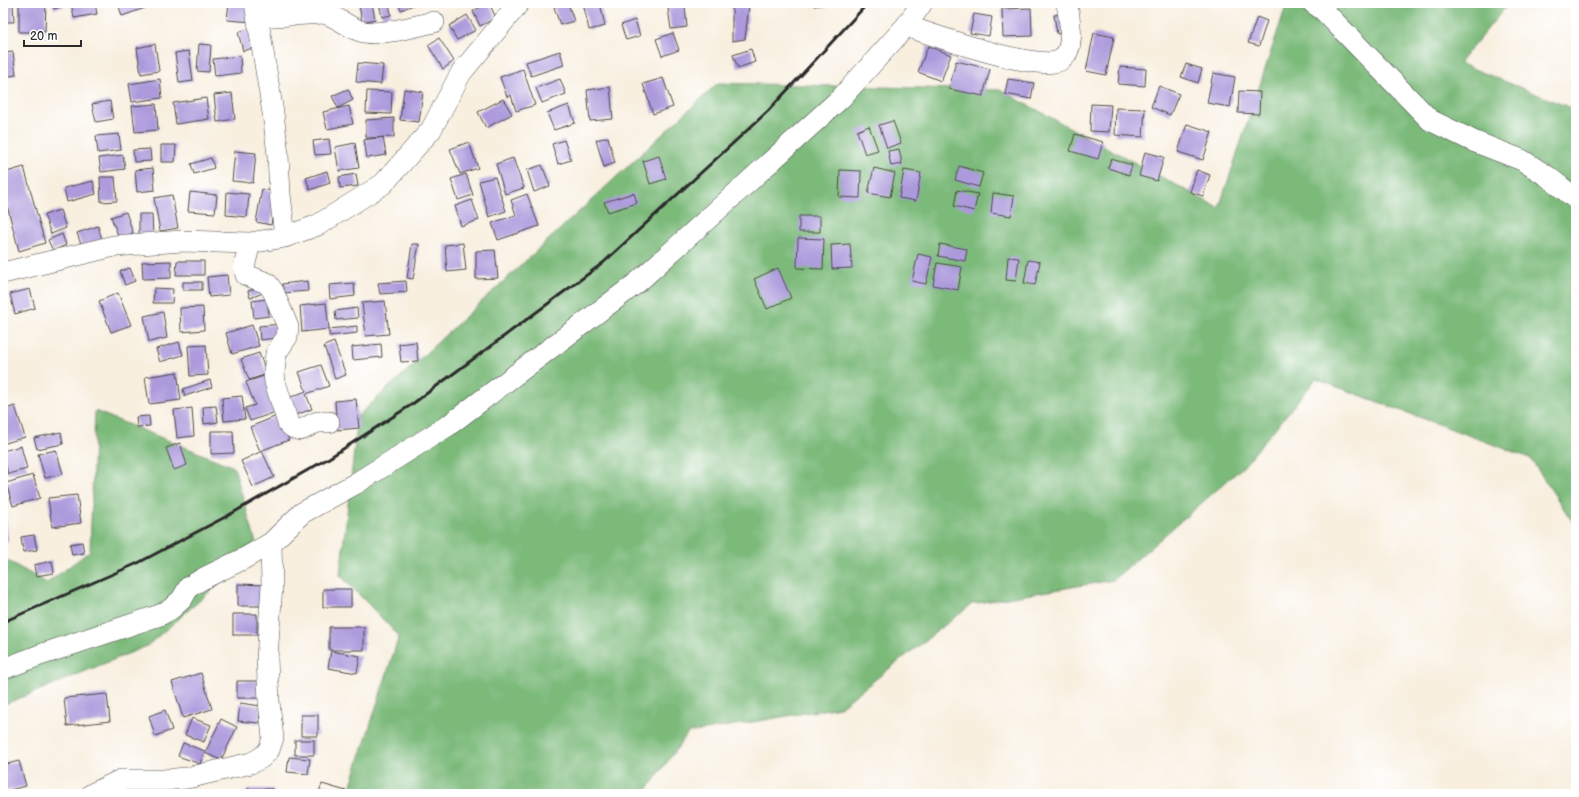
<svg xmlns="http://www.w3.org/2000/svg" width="1579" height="797" viewBox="0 0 1579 797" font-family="'Balsamiq Sans',sans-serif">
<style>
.forest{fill:#7bba7a;stroke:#537252}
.building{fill:#ac9adc}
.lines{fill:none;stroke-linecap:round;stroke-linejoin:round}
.minor-casing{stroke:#4a4846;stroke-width:22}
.minor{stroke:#fff;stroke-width:21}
.rail{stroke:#2b2b2b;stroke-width:3}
</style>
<rect width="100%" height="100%" fill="#fff"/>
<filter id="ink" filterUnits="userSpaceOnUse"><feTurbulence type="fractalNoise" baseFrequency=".025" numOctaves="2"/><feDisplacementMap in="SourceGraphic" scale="8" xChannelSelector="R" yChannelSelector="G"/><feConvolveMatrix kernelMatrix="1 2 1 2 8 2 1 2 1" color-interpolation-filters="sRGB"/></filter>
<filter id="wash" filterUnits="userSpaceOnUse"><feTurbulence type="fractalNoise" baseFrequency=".012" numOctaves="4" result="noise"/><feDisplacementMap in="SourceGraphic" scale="16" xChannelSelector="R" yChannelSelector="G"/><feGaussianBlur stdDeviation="0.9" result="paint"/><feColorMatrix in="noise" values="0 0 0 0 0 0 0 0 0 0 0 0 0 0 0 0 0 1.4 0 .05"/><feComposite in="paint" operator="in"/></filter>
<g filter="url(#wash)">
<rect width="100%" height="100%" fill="#f8efdf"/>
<!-- forest -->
<path class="forest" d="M1287 3H1509L1459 63 1576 110V527L1530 458 1316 379 1243 467 1113 580 972 604 840 707 688 733 644 794H348L399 636 340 575 358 416 718 83 1000 90 1219 208Z
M95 411 234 467 258 550 147 646 3 705V558L47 583 90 551Z"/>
<g id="blocks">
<!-- building -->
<path class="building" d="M3 3H13L14 22H3Z
M19 3H46L45 32H19Z
M52 3H64L65 6 54 9Z
M71 3H95L97 14 74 18Z
M118 3H144L145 8 122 16Z
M229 3 254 4 253 22 227 20Z
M367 3H372L375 19 362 22 359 5Z
M379 3H389L391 15 382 17Z
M398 3H418L401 10Z
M467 3H479V4L468 6Z
M489 3 496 18 480 26 473 11Z
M564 3H568L574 21 560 25 554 7Z
M583 3H600L605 26 589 30Z
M813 3H829V4L814 6Z
M732 4 749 5 745 39 732 41Z
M685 6 687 27 671 29 668 8Z
M1031 8 1032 36 1003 37 1002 9Z
M974 14 992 17 989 36 970 33Z
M1065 14 1067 32 1057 34 1054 15Z
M467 15 476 30 457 40 449 26Z
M1257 17 1267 21 1259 46 1248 43Z
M635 20 640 36 626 40 621 25Z
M255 27 260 46 243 51 238 32Z
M673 33 679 50 662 56 656 39Z
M1094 33 1114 37 1106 75 1086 71Z
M439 38 454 61 443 69 428 45Z
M155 44 159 71 141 74 137 48Z
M199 44 211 45 209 72 197 71Z
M928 46 951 55 941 81 918 72Z
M751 49 755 62 738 68 733 55Z
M189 51 193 81 179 83 175 53Z
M560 51 564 65 531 76 526 62Z
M13 52 16 75 3 77V53Z
M240 56 241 73 215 76 213 59Z
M956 61 990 69 983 96 949 89Z
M358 63 383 65 381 84 356 82Z
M1186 64 1202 69 1198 83 1181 77Z
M1120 67 1146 69 1145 86 1118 84Z
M523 69 535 105 516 111 511 95 507 97 500 77Z
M1213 73 1235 77 1230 107 1207 103Z
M663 78 673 107 653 114 643 84Z
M160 79 162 98 132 102 129 84Z
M560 79 566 94 542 103 536 88Z
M1008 79 1034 83 1031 99 1005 94Z
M1159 86 1179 94 1170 115 1151 107Z
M610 87 613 119 590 121 587 90Z
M348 89 353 100 338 108 332 96Z
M404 89 423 92 419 122 400 120Z
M367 91 392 92 391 114 366 113Z
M1239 91 1260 92 1259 114 1238 113Z
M232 93 235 119 217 122 214 95Z
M206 98 209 119 176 124 173 103Z
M503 99 512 114 486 128 478 112Z
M110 101 113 119 96 122 92 104Z
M156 104 158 130 135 132 132 106Z
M1091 104 1111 105 1109 132 1090 131Z
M569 105 575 123 554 130 547 113Z
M349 106 353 124 327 129 323 112Z
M1116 108 1145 109 1143 137 1115 135Z
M394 118V137L366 138V120Z
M893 121 901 143 887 148 879 125Z
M1187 124 1212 132 1203 160 1178 152Z
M869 126 878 150 865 154 857 131Z
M119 134 121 150 98 153 96 136Z
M1075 134 1103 142 1098 159 1070 151Z
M383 137 386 155 367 158 364 140Z
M608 137 615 163 604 167 596 140Z
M329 139 331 154 315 155 313 141Z
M564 140 571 160 558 164 552 144Z
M469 142 478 168 460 174 450 149Z
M355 143 359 168 339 171 335 147Z
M161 145H176L175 162H161Z
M150 149 151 161 134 162 133 150Z
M899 149 902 164 891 166 888 151Z
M235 151 256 153 253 183 232 181Z
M1145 152 1164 157 1157 181 1139 176Z
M123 155 125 169 101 172 99 158Z
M659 156 666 179 650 184 643 161Z
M211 158 214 168 194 174 191 164Z
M513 158 524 188 505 194 496 164Z
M1111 159 1132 165 1129 175 1108 168Z
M542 165 550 186 534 192 527 170Z
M959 166 983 173 979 187 955 180Z
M24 167 45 243 19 251 3 190V173Z
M153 168 155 190 137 192 135 170Z
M874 168 895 173 890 197 868 193Z
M840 170 861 171 860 198 839 197Z
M904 170 921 173 916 201 899 198Z
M1197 170 1210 175 1203 196 1190 192Z
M327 171 330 183 310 190 306 178Z
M356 174 358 186 340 188 339 177Z
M466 174 473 195 458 200 451 179Z
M100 177H115L117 201 101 202Z
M495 177 506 211 489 217 479 181Z
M93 181 96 194 67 202 64 188Z
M262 189 276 192 271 225 256 222Z
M957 190 978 194 974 211 954 206Z
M190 192 217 195 215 213 188 211Z
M227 192 249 194 247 217 226 215Z
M634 193 637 203 608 212 604 202Z
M993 193 1014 196 1011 216 991 213Z
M527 194 539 226 498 240 492 223 516 215 511 200Z
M172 195 178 228 160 231 154 198Z
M472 200 479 220 461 226 455 206Z
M60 210 66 228 51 234 44 215Z
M126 212 133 233 119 238 111 217Z
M139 214H152L153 236 139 237Z
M799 216H820V232H799Z
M98 226 102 240 82 247 77 233Z
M62 234 66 245 53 251 48 240Z
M798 238 824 239 823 269 797 268Z
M463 243 466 270 447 272 445 245Z
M412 244H419L413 279 407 278Z
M850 244 852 268 832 269 831 245Z
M940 244 967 249 965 261 938 256Z
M495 250 498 278 476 279V251Z
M918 254 932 257 926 284 912 281Z
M1008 257 1019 258 1016 281 1006 280Z
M1028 260 1040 262 1035 285 1024 283Z
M171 261V278L143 279 142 262Z
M177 261H204V275H176Z
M937 263 962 267 958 290 933 285Z
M130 268 135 281 125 285 120 271Z
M778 268 791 298 767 309 754 279Z
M227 275 229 295 209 297 207 277Z
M307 281 308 291 283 293 282 284Z
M406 281 407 292 380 294 378 283Z
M183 282H202V290H183Z
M354 283 355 296 330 299 329 285Z
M261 287 263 293 250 298 248 291Z
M154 288 173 289 172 303H153Z
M30 289 35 308 15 314 10 294Z
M118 293 131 325 111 332 99 301Z
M267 299 269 316 254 318 252 301Z
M385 301 389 334 366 336 362 303Z
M326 303 329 329 302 332 300 306Z
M203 307 204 330 181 332 180 308Z
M357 308 358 318 336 320 335 311Z
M163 312 167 338 149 342 144 316Z
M283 324 284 337 260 340 259 326Z
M252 325 259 346 232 354 226 333Z
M357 326V333L329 336V329Z
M179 342 183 355 160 362 156 349Z
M334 342 346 375 335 379 324 346Z
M416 342 418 361 401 362 399 344Z
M381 344 382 357 353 360 352 347Z
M206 345 208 375 190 376 188 346Z
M259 353 267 374 249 380 241 359Z
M321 365 329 386 306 394 312 409 293 416 286 399 306 391 299 372Z
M177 372 181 400 149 404 145 377Z
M267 375 279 411 250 421 245 408 255 405 246 382Z
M210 380 212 387 185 396 183 389Z
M242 396 245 419 224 421 222 398Z
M356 399 359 428 337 430 335 401Z
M15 406 25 437 3 444V410Z
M216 406 218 422 204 424 203 407Z
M192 408 194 436 177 438 174 410Z
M279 415 289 440 260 451 250 427Z
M149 416 150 426 137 427 136 417Z
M211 431H233L234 453 211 454Z
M61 432 63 444 37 449 34 438Z
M180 443 187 465 174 470 166 448Z
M21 446 27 469 8 474 3 451Z
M56 450 63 474 45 478 38 454Z
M262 451 274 477 253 487 241 461Z
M33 475 40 498 13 506 6 483Z
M77 495 81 523 52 527 48 498Z
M3 517H6L8 542 3 543Z
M34 535 37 550 23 552 21 537Z
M82 542 84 553 72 555 70 544Z
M52 561 54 573 36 576 34 565Z
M238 584 266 585V606H238Z
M323 589H351V607H323Z
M233 614H257V635H233Z
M329 627H364V650H329Z
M331 651 360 656 357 673 328 668Z
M201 673 212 709 183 718 172 682Z
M237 681H260V698H237Z
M107 694 110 721 67 726 64 698Z
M240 703 261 706 259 723 238 721Z
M165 710 172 730 155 736 149 716Z
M301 715H318V736H301Z
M192 718 211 725 204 742 185 735Z
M221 719 237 727 221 760 205 753Z
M295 740H314V755H295Z
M183 743 205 751 200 764 178 756Z
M289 757 310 759 308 774 287 772Z
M19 761 26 786 6 791 3 782V765Z
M322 784 346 791 345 794H318Z
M247 789H273V794H247Z"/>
</g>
</g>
<g filter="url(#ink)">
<use href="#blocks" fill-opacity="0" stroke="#4a4846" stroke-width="1"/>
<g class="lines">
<defs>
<path id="minor" d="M255 3 273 113 278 155 280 194 285 237
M1313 3 1323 10 1430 120 1473 141 1522 160 1547 176 1576 199
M258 17 324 13C337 17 347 26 360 31 378 37 415 26 434 22
M906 26C931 34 1045 75 1062 59 1076 47 1069 19 1067 3
M250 243 244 267 246 275 267 283 273 291 288 327 287 337 276 353 274 373 275 382 288 423C301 437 306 425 318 422 321 422 326 422 329 422
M3 273 114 246 182 241 250 243 285 237 318 225 383 184 431 130 461 73 519 3
M3 669 40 655 160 615 171 609 182 599 189 587 204 578 245 558 271 543
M92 794 121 780H163L187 778 251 763 261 758 269 750 273 738 269 702 267 659 272 585 271 543 302 513 355 484 449 425 638 282 841 98 906 26 922 3"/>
</defs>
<!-- minor casing -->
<use href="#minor" class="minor-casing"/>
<!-- minor -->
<use href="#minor" class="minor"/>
<!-- rail -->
<path class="rail" d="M3 622 138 563 229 515 329 458 411 405 603 263 768 111 868 3"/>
</g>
</g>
<!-- margin -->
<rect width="1579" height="797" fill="none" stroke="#fff" stroke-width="16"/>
<!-- scale -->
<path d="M24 40v6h57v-6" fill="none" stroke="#2b2b2b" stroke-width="2"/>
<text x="30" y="40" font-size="12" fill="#2b2b2b" stroke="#ffffff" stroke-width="3" paint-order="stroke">20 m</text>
</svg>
